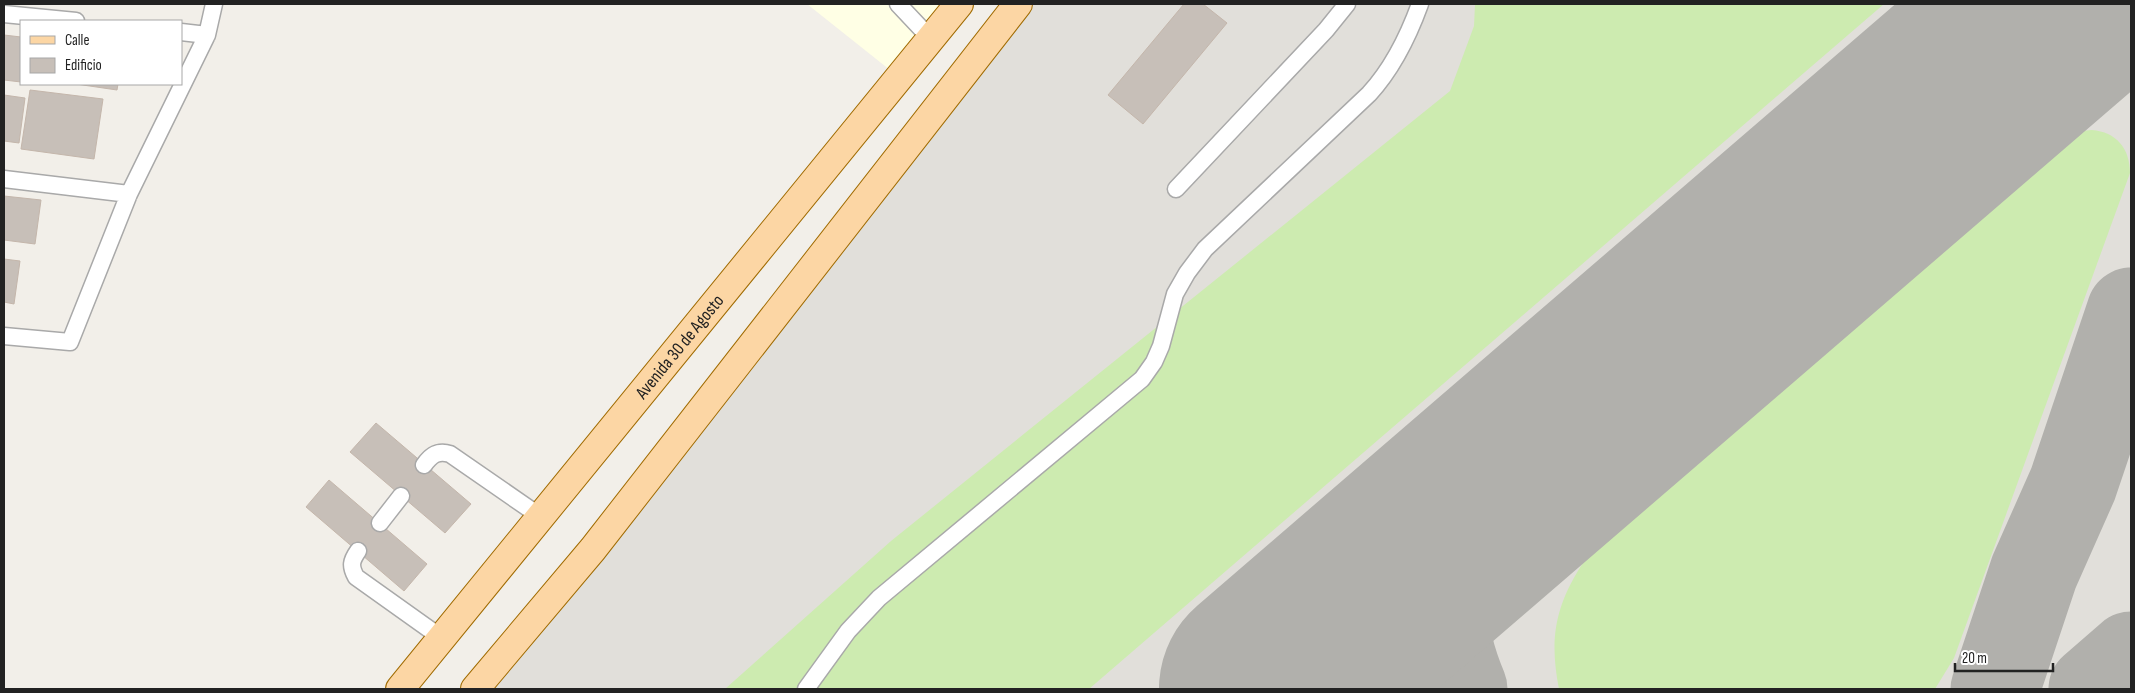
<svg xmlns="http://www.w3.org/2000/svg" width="2135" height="693" viewBox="0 0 2135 693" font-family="'Sofia Sans Condensed',sans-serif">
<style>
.education{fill:#ffffe5}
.airport{fill:#e1dfda}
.grass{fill:#cdebb0}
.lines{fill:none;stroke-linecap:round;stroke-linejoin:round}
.taxiway{stroke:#b1b0ac;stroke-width:89}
.runway{stroke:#b1b0ac;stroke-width:220}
.building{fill:#c7bfb8;stroke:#c4b6ab}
.lane-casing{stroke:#a9a9a9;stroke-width:19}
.primary-casing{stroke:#a06b00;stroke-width:30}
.lane{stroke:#fff;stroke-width:16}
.primary{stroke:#fcd6a4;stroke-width:28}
.labels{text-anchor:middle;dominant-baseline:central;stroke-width:4.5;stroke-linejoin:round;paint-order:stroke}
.street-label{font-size:18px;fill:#222;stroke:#fff}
</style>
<rect width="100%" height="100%" fill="#f2efe9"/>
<!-- education -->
<path class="education" d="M807 4H959L900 78Z"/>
<!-- airport -->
<path class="airport" d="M1018 4H2131V689H475Z"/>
<!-- grass -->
<path class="grass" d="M1475 4H1884L1089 689H725L891 541 1450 91 1474 26Z
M2092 130C2116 132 2130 148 2130 173L1954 658 1935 689H1559C1548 634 1557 600 1589 554L2071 136 2081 131Z"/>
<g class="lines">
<!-- taxiway -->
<path class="taxiway" d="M1280 679C1342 648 1400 647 1458 689
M1463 689C1435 622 1437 576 1475 513
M1995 689 2034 572 2073 484 2131 312
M2093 689 2131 656"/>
<!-- runway -->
<path class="runway" d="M1269 689 2064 4"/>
</g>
<!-- building -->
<path class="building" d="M1184 4H1203L1227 23 1143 124 1108 95Z
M4 35 21 37V82L4 80Z
M76 84H118L117 90Z
M30 90 103 99 94 159 21 149Z
M4 95 25 98 19 143 4 141Z
M4 196 41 200 35 244 4 240Z
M4 259 20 261 14 304 4 302Z
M376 423 471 504 445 533 350 452Z
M329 480 427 564 404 591 306 507Z"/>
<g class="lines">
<defs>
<path id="lane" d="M898 4 931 39
M4 14 76 21
M181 32 207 35
M4 179 129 194
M1176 189 1326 30 1347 4
M4 336 70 342 129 194 207 35 214 4
M424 465C431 455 438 450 450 454L541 517
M380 523 401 496
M358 551C351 561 350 566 356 577L443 639
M806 689 848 631 879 598 1142 379 1154 362 1161 346 1175 294 1187 273 1205 249 1369 94C1393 68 1408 37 1420 4"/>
<g id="primary">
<path id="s1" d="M400 689 959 4"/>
<path d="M475 689 593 549 1018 4"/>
</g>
</defs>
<!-- lane casing -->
<use href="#lane" class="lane-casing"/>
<!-- primary casing -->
<use href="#primary" class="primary-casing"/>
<!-- lane -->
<use href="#lane" class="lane"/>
<!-- primary -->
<use href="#primary" class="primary"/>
</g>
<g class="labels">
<!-- street labels -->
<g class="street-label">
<text stroke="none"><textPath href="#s1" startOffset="442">Avenida 30 de Agosto</textPath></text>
</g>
</g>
<!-- border -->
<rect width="2135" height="693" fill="none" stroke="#222222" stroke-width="10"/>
<!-- legend -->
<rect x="20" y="20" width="162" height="65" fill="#ffffff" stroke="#a7a7a7"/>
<rect x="30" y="36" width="25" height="8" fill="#fcd6a4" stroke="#a7a7a7"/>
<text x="65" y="45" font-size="15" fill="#222222">Calle</text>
<rect x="30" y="58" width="25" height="15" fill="#c7bfb8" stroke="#a7a7a7"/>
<text x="65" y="70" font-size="15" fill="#222222">Edificio</text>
<!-- scale -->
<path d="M1955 663v8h98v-8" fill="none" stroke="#222222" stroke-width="2.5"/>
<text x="1962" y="663" font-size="15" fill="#222222" stroke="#ffffff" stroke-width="4" paint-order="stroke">20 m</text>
</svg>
